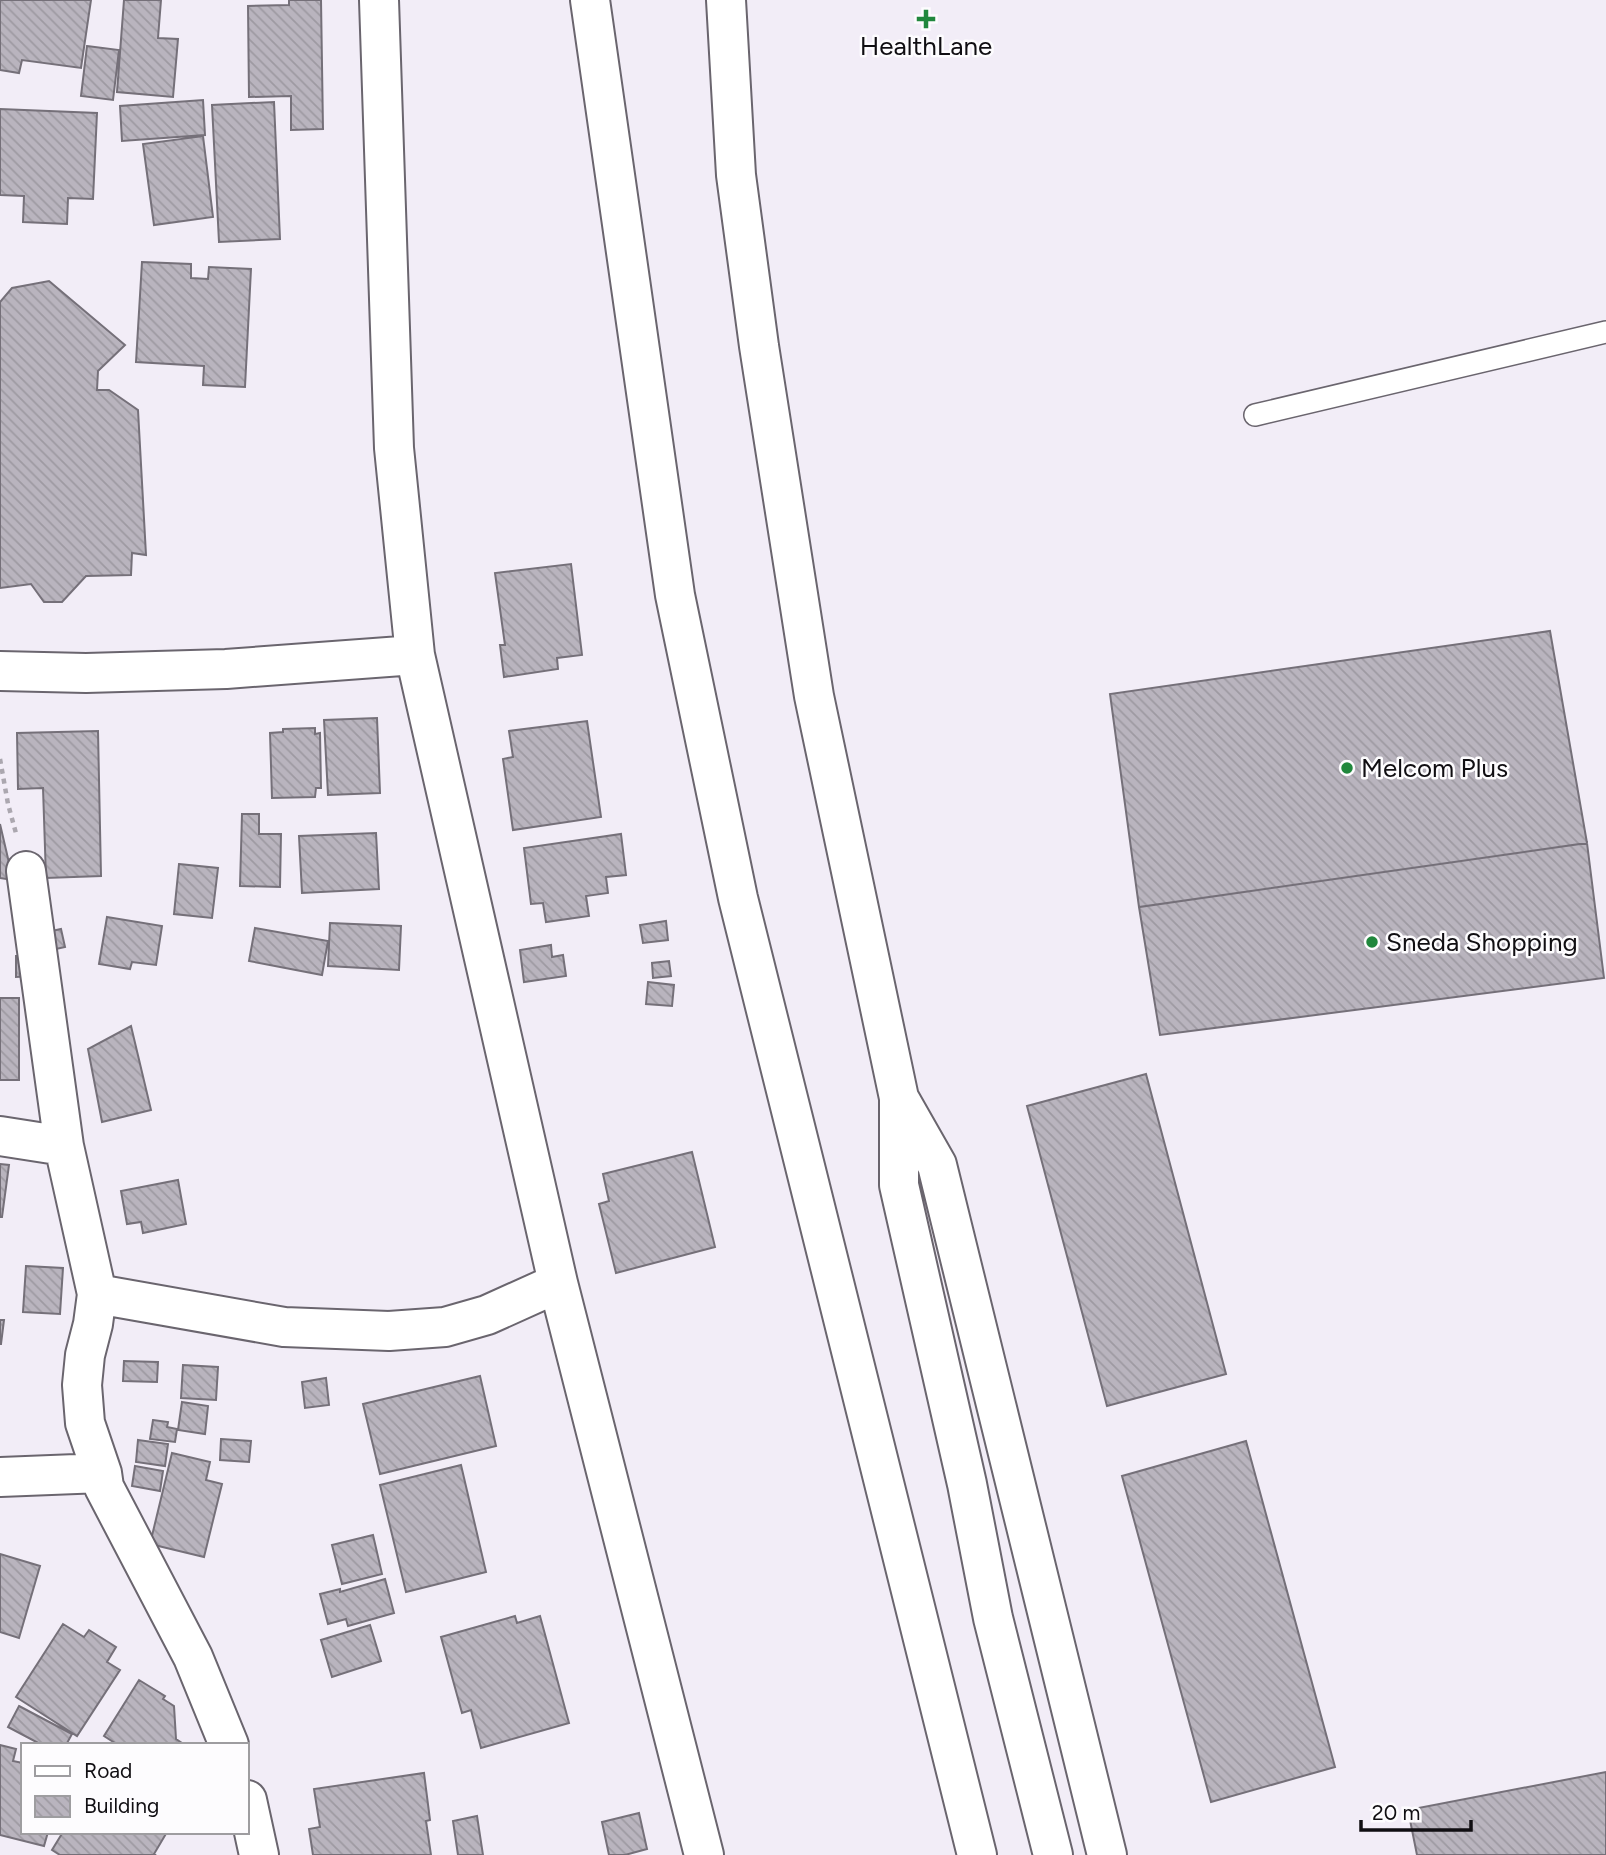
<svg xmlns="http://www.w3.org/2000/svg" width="1606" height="1855" viewBox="0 0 1606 1855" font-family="Figtree,sans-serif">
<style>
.building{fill:url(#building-back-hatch);stroke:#757079;stroke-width:2}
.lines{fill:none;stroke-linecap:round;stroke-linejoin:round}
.service-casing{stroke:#6a656e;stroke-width:24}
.minor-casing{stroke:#6a656e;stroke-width:42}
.path{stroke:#aba7af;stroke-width:4.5;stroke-dasharray:5 5;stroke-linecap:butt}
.service{stroke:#fff;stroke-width:21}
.minor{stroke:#fff;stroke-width:38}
.poi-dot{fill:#20873c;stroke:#fdfcfe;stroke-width:2.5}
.labels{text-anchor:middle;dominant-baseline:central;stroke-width:5;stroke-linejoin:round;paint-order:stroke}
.poi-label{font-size:26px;fill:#100e12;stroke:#fdfcfe;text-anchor:start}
</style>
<defs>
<pattern id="building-back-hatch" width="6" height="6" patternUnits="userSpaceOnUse" patternTransform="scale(1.75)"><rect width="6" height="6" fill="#b9b4be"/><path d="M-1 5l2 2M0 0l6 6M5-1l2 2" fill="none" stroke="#9e9aa2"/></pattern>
</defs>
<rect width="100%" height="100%" fill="#f2edf7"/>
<!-- building -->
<path class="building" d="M0 0H91L81 68 22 60 19 73 0 70Z
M124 0H161L158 38 178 39 173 97 117 92Z
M289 0H321L323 129 291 130V96L249 97 248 6 289 5Z
M87 46 119 50 113 100 81 96Z
M203 100 205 135 122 141 120 106Z
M274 102 280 239 219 242 212 105Z
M0 109 97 113 93 199 68 198 67 224 23 222 24 196 0 195Z
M203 136 213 217 154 225 143 144Z
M142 262 191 264V278L208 279 209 267 251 269 245 387 203 385 204 366 136 362Z
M49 281 125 345 98 371 97 390H109L138 410 146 555 132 553 131 575 86 576 62 602H44L31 584 0 588V302L12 288Z
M571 564 582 655 557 658 558 669 504 677 500 645H505L495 573Z
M1550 631 1587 843 1139 907 1110 694Z
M377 718 380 793 328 795 324 720Z
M587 721 601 817 513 830 503 759 513 757 509 731Z
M315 728V734L320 733 321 788H316L315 797 272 798 270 733 283 732V729Z
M98 731 101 876 46 878 43 788 18 789 17 733Z
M242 814H259V834H281L280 887 240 886Z
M0 824 13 880 0 878Z
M376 833 379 889 302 893 299 836Z
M621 834 626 875 606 877 608 893 586 896 589 916 546 922 543 903 531 904 524 848Z
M1587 843 1604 978 1160 1035 1139 907Z
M179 864 218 868 212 918 174 914Z
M107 917 162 926 156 965 132 962 130 969 99 964Z
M666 921 668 940 643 943 640 925Z
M330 923 401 926 399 970 328 966Z
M255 928 328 941 322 975 249 961Z
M61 929 65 947 42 952 38 934Z
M551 945 552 957 563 955 566 976 524 982 520 950Z
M16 956H34V976L16 977Z
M669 961 671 976 653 978 652 963Z
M648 982 674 985 672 1006 646 1004Z
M0 998H19V1080H0Z
M131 1026 151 1110 102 1122 88 1049Z
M1146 1074 1226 1374 1107 1406 1027 1106Z
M692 1152 715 1247 616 1273 599 1204 609 1201 603 1174Z
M0 1164 9 1165 2 1217H0Z
M178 1180 186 1224 143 1233 141 1222 127 1224 121 1191Z
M26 1266 63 1268 60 1314 23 1312Z
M0 1320H4L1 1344H0Z
M124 1361 158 1362 157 1382 123 1381Z
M183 1365 218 1367 216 1400 181 1398Z
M480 1376 496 1446 380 1474 363 1404Z
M326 1378 329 1405 305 1408 302 1382Z
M182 1402 208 1406 205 1434 178 1430Z
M153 1420 168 1422 167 1427 177 1429 175 1442 150 1439Z
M221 1439 251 1441 249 1462 220 1460Z
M138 1440 168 1444 165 1466 136 1462Z
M1246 1441 1335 1767 1211 1802 1122 1476Z
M172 1453 210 1462 206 1480 222 1484 204 1557 150 1544Z
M461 1465 486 1572 406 1592 380 1485Z
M135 1466 163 1471 160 1491 132 1486Z
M373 1535 382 1574 342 1584 332 1545Z
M0 1554 40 1566 19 1638 0 1632Z
M385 1579 394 1613 348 1626 346 1619 328 1624 320 1594 340 1589V1592Z
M515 1616 517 1623 540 1616 569 1723 481 1748 471 1710 462 1713 441 1637Z
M63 1624 84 1637 89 1630 116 1647 107 1662 120 1670 77 1736 16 1697Z
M370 1625 381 1661 332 1677 321 1640Z
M139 1680 165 1696 163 1699 174 1706 176 1739 185 1745H118L104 1736Z
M19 1706 72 1734 66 1745H42L8 1727Z
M0 1745 16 1749 13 1761 23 1763V1832H48L44 1846 0 1835Z
M1606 1772V1855H1417L1408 1810Z
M424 1773 430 1820 426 1821 431 1855H313L309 1829 320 1827 314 1789Z
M639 1813 647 1849 625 1855H609L602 1822Z
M477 1816 483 1855H458L453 1821Z
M63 1832H167L154 1854 156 1855H60L52 1850Z"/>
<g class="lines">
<defs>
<path id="service" d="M1255 415 1606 332"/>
<path id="minor" d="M379 0 394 448 415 655 558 1283 704 1855
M590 0 675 595 738 898 977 1855
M726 0 736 175 759 346 814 696 899 1098V1185L967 1484 993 1618 1053 1855
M0 671 86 673 226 669 415 655
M26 871 64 1146 97 1294 93 1324 85 1355 82 1385 85 1423 102 1473 104 1487 193 1657 229 1745
M900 1100 937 1165 1107 1855
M0 1136 64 1146
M97 1294 284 1327 389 1331 445 1327 487 1315 558 1283
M0 1477 102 1473
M247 1800 259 1855"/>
</defs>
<!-- service casing -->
<use href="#service" class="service-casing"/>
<!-- minor casing -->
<use href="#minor" class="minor-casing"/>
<!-- path -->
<path class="path" d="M0 759 8 804 17 837"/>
<!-- service -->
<use href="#service" class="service"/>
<!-- minor -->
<use href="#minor" class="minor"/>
</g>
<!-- markers -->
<g class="poi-dot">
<path d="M922.5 8.5h7v7h7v7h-7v7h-7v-7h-7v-7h7z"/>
<circle cx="1347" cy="768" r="7"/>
<circle cx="1372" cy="942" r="7"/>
</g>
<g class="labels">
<!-- poi labels -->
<g class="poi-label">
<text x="926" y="46" text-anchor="middle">HealthLane</text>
<text x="1361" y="768">Melcom Plus</text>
<text x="1386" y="942">Sneda Shopping</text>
</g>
</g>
<!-- legend -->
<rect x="21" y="1743" width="228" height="91" fill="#fdfcfe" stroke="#9e9da0" stroke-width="2"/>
<rect x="35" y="1766" width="35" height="10" fill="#ffffff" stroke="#9e9da0" stroke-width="2"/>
<text x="84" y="1778" font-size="21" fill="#100e12">Road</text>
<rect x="35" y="1796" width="35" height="21" fill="url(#building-back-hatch)" stroke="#9e9da0" stroke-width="2"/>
<text x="84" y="1813" font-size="21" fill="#100e12">Building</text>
<!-- scale -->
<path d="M1361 1820v10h110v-10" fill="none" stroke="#100e12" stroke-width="3.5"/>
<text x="1372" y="1820" font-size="21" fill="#100e12" stroke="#fdfcfe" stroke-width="5" paint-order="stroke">20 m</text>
</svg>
